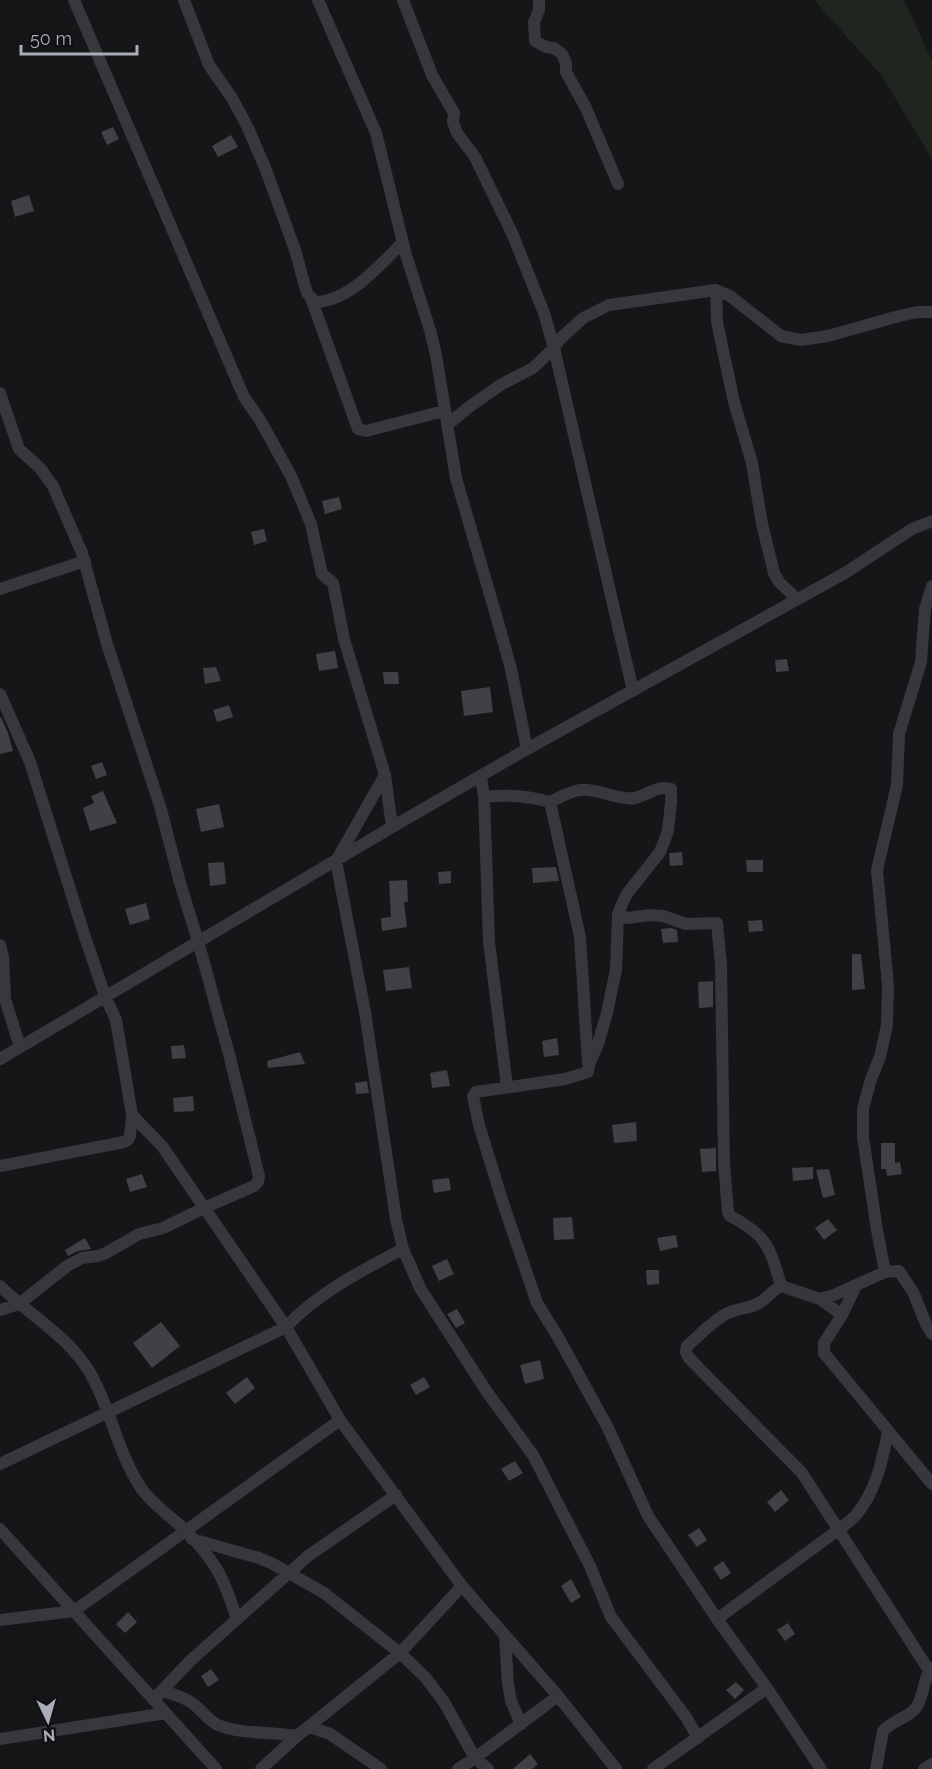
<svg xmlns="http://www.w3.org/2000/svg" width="932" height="1769" viewBox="0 0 932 1769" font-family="Raleway,sans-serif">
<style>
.green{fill:#1e261f}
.building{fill:#404145}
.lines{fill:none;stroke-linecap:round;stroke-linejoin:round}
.minor{stroke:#37383d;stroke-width:12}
</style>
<rect width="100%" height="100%" fill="#161618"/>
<!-- green -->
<path class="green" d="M814 0H904L932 61V159L882 76Z"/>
<!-- building -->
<path class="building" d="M113 127 119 139 107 145 101 132Z
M231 135 238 147 218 157 212 146Z
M29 195 34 211 15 217 11 201Z
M339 497 342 509 325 514 322 501Z
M264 529 267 541 254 545 251 532Z
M335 651 338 668 319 671 316 654Z
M787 659 789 671 776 672 775 660Z
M216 667 221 681 205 684 203 668Z
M383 672H398L399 684H384Z
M490 687 493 712 464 716 461 691Z
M229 705 233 717 217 722 213 710Z
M1 717 8 733 13 751 0 754V718Z
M102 762 107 775 96 779 91 766Z
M103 791 117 823 90 831 83 808 94 803 91 796Z
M219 804 224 827 201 832 196 809Z
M682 852 683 865 670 866 669 853Z
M746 860H763V872H747Z
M224 862 226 884 210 886 208 863Z
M556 867 559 881 533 883 532 868Z
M451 871V883L439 884 438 872Z
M407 880 408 902H404L407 927 382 931 381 918 391 917 389 881Z
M146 903 150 919 130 925 125 909Z
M762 920 763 931 749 932 748 921Z
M671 928 677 930 678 942 663 943 661 929Z
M852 954H861L865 989 852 990Z
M409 967 412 988 386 991 383 970Z
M713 981V1007L699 1008 698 982Z
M557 1038 559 1055 544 1057 542 1041Z
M184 1045 186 1058 172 1059 171 1046Z
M300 1052 305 1064 268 1068 267 1061Z
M447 1070 450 1086 432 1088 430 1073Z
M367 1081 369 1093 356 1094 355 1083Z
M193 1096 194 1111 174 1112 173 1098Z
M636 1122 637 1141 614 1143 612 1125Z
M881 1143H895V1163L900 1162 902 1174 887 1176 886 1169H881Z
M716 1148V1171L702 1172 700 1149Z
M813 1167V1179L793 1181 792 1168Z
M829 1169 835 1195 823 1198 816 1170Z
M142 1174 147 1187 130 1192 126 1179Z
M449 1178 451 1190 434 1193 432 1180Z
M572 1217 574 1239 554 1240 553 1218Z
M828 1219 837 1230 824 1240 815 1228Z
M676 1235 678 1247 660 1251 657 1238Z
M85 1238 91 1249 78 1251 68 1256 65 1250Z
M447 1259 454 1274 439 1281 432 1266Z
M646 1270H659V1284L647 1285Z
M457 1309 465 1323 456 1328 447 1314Z
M161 1322 180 1346 152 1368 133 1343Z
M540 1360 544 1379 525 1384 520 1365Z
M247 1377 255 1388 235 1404 226 1393Z
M424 1377 430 1387 416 1395 410 1385Z
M515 1461 523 1473 509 1481 501 1469Z
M781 1490 789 1500 775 1512 767 1502Z
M699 1528 707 1540 697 1547 688 1535Z
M723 1561 731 1573 721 1580 713 1568Z
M571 1579 581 1597 571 1603 561 1586Z
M128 1612 137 1622 125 1633 116 1624Z
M788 1623 795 1634 785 1641 777 1630Z
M211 1669 219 1680 208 1687 201 1676Z
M736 1682 744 1690 735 1699 726 1690Z
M530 1754 538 1764 532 1769H513Z"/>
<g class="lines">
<!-- minor -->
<path class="minor" d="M74 0 244 397 260 420 291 476 311 524 322 574 333 583 344 639 385 775 392 827
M184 0 209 65 232 98 247 126 266 170 295 250 307 293 315 302C349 302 381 264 403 242
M318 0 376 133 406 255 430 330 436 355 456 478 500 629 511 669 527 749
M403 0 432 75 454 113 453 122 457 133 475 157 512 233 544 313 554 348 633 691
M539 0V10L534 22 535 41 546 47 554 48 562 54 566 63V72L586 108 618 184
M716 290 717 322 734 402 752 463 762 524 774 573 779 582 797 599
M311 298 358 429 366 431 444 411
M0 393 19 449 40 468 53 486 82 553 107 644 160 806 180 883 198 941 229 1054 259 1176 258 1182 254 1186 204 1208 163 1228 139 1234 106 1253 98 1256 82 1258 67 1266 19 1304 0 1310
M447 425 469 407 502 384 533 368 554 348 559 340 583 318 609 305 716 290 730 296 781 336 801 340 828 336 899 316 917 312H932
M0 589 85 561
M0 694 30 762 84 934 105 996 116 1020 132 1115 130 1136 128 1140 124 1142 0 1166
M385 775 336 861 365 1012 396 1219 403 1249 420 1288 487 1392 533 1455 590 1566 611 1617 686 1717 698 1738
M481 777 484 797 489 942 507 1087
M484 797C507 794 528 796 550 802 559 798 570 791 580 790 597 788 620 801 635 798 647 795 658 785 671 789V802L668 831 660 852 626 895 618 914 616 970 607 1013 598 1044 589 1065 588 1072 565 1079 476 1092 473 1096 479 1125 503 1203 537 1303 558 1337 608 1428 648 1516 717 1619 767 1688 821 1769
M550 802 580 937 588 1062
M618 914 627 918 650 915 663 916 686 924 717 923 721 965 724 1164 728 1212 730 1216C767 1235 770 1247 781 1286
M0 945 3 957 5 999 20 1047
M0 1059 392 827 527 749 845 573 912 529 932 521
M132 1115 162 1146 286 1327 340 1420 462 1586 558 1696 616 1769
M885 1272 877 1230 863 1137V1109L871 1079 880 1057 887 1025 888 985 877 870 897 785 899 734 921 662 925 609 932 586
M0 1286C29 1315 67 1335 89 1371 111 1408 117 1452 141 1488 152 1504 170 1516 184 1529 195 1540 208 1555 216 1568 226 1584 231 1602 237 1619
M856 1286 842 1315 824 1343V1353L932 1484
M820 1299 834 1295 885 1272 899 1271 913 1292 926 1324 932 1334
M842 1315 820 1299 781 1286C771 1291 768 1298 759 1303 749 1309 738 1308 728 1313 713 1320 700 1335 687 1346L686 1352 689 1358 802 1473 932 1675
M0 1464 286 1327C316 1294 364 1269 403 1249
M0 1529 216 1769
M192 1539 259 1558 273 1564 324 1593 400 1653 425 1677 444 1702 475 1758 488 1769
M717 1619 838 1530C844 1525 851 1521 856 1515 876 1491 882 1462 888 1432
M0 1620 74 1611 340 1420
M505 1636 508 1684 511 1701 521 1724
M162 1691C172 1694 184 1697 192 1703 201 1709 208 1721 218 1725 243 1735 271 1731 297 1736
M154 1699 190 1661 308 1556 396 1495
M310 1727 330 1734 381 1769
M0 1739 166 1713
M261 1769 297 1736 400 1653 462 1586
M458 1769 475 1758 558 1696
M653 1769 767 1688
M876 1769 883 1731C892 1721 907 1718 915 1709 925 1697 922 1679 932 1668
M924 1769 932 1764"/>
</g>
<!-- north arrow -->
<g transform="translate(48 1721) rotate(175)" stroke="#111113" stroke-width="4.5" paint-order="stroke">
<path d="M0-4.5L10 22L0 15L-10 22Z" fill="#a8adb8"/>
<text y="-9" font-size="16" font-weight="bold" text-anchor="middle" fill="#a8adb8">N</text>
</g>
<!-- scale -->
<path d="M21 45v9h116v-9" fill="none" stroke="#a8adb8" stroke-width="3"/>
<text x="30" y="45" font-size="18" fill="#a8adb8" stroke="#111113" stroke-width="4.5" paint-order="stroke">50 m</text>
</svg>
